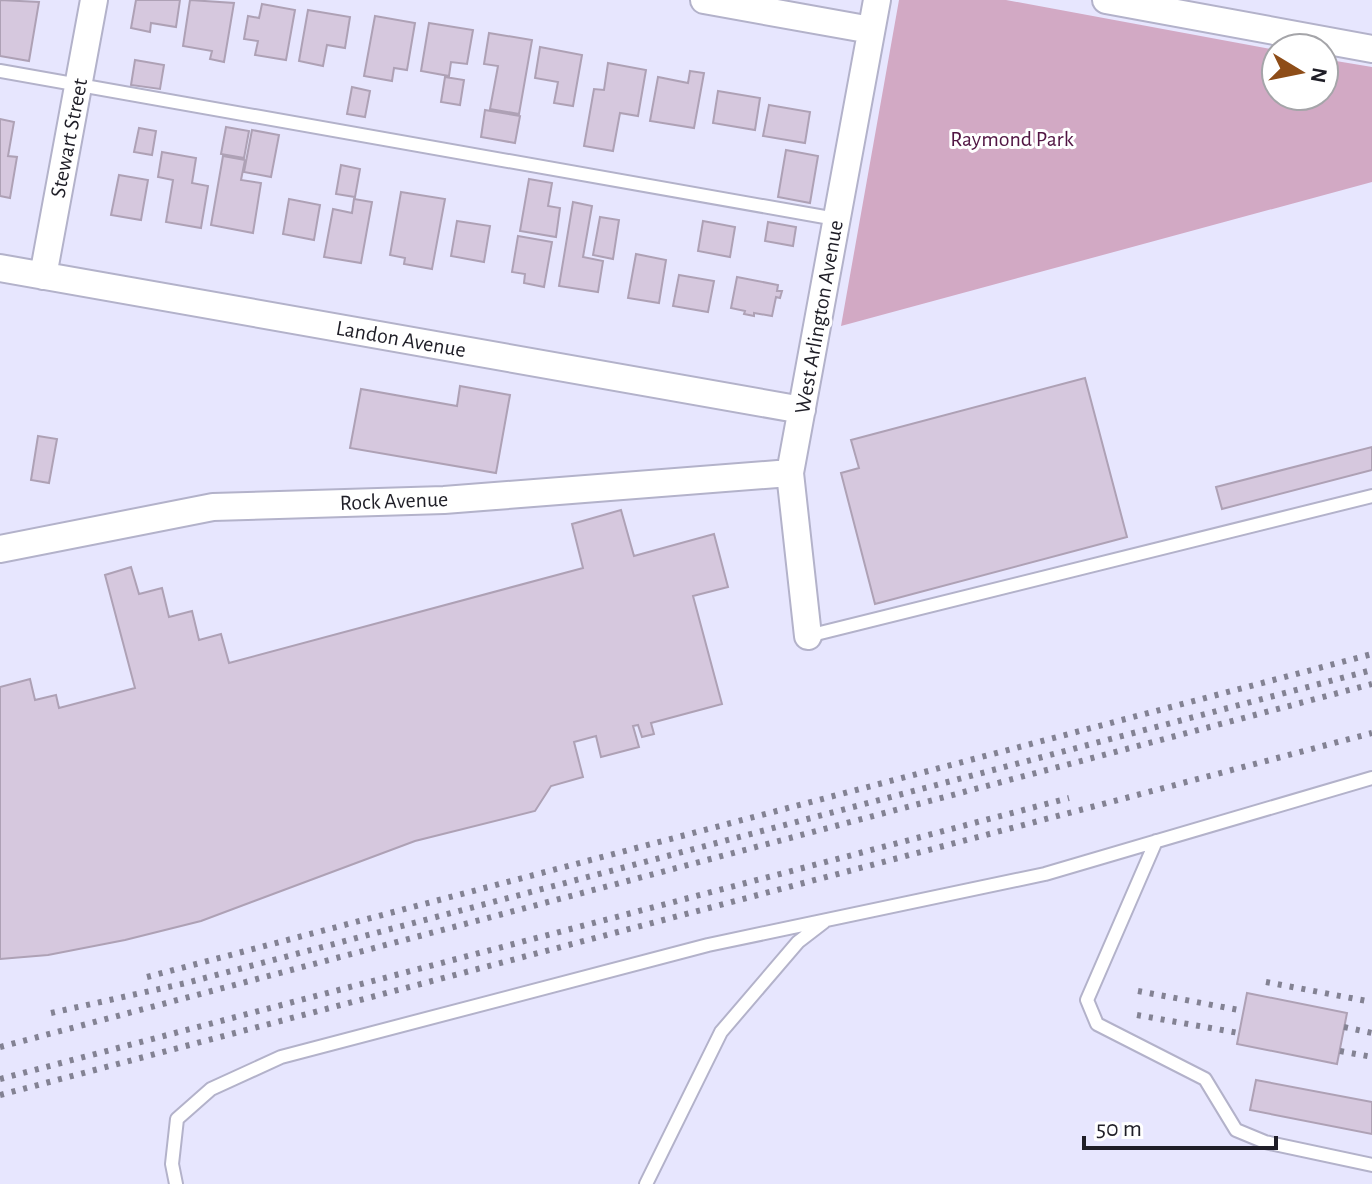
<svg xmlns="http://www.w3.org/2000/svg" width="1372" height="1184" viewBox="0 0 1372 1184" font-family="'Alegreya Sans',sans-serif">
<style>
.green{fill:#d2a9c4}
.building{fill:#d6c8de;stroke:#aea1b5;stroke-width:2}
.lines{fill:none;stroke-linecap:round;stroke-linejoin:round}
.service-casing{stroke:#b3b2ca;stroke-width:16}
.minor-casing{stroke:#b3b2ca;stroke-width:30}
.service{stroke:#fff;stroke-width:12}
.minor{stroke:#fff;stroke-width:26}
.rail{stroke:#838293;stroke-width:6;stroke-dasharray:4 8;stroke-linecap:butt}
.labels{text-anchor:middle;dominant-baseline:central;stroke-width:6;stroke-linejoin:round;paint-order:stroke}
.street-label{font-size:22px;fill:#1f1e27;stroke:#fff}
.park-label{font-size:22px;fill:#511543;stroke:#fff}
</style>
<rect width="100%" height="100%" fill="#e7e6fe"/>
<!-- green -->
<path class="green" d="M899 0H1006L1276 50V96H1324V59L1372 67V182L841 326Z"/>
<!-- building -->
<path class="building" d="M0 0 39 2 29 61 0 56Z
M136 0H180L176 27 151 23 150 32 131 28Z
M190 0 234 3 224 62 210 59 212 51 183 46Z
M262 4 295 10 286 60 255 55 258 41 244 39 248 16 259 18Z
M308 10 350 17 345 48 327 45 323 66 299 61Z
M375 16 415 23 407 70 394 68 392 81 364 76Z
M429 23 473 30 467 64 451 62 449 76 421 71Z
M489 33 532 40 519 114 490 109 498 66 484 64Z
M540 47 582 55 573 106 554 103 558 82 535 78Z
M135 60 164 65 160 89 131 85Z
M608 63 646 70 638 116 620 113 613 151 584 146 594 89 604 90Z
M690 71 704 73 694 128 650 121 658 77 688 83Z
M445 77 464 80 460 105 441 102Z
M352 87 370 91 365 117 347 114Z
M718 91 760 98 755 130 713 123Z
M769 105 810 112 805 143 763 136Z
M485 110 520 116 515 143 481 137Z
M0 119 14 122 8 156 17 157 10 198 0 196Z
M226 127 249 131 244 158 221 154Z
M139 128 156 131 152 155 134 152Z
M252 130 279 135 271 177 244 172Z
M786 150 818 156 810 203 778 197Z
M162 152 196 158 192 183 208 186 201 228 166 222 173 180 158 177Z
M223 156 245 160 241 180 261 183 253 233 211 225Z
M341 165 360 169 355 197 336 194Z
M119 175 148 180 141 220 111 215Z
M529 179 552 183 548 206 560 208 556 237 520 231Z
M401 192 445 199 432 269 404 264 405 258 390 255Z
M289 199 320 205 314 240 283 234Z
M354 199 372 202 361 263 324 257 333 209 352 213Z
M573 202 592 206 583 257 603 261 598 292 559 286Z
M600 217 619 220 613 259 593 255Z
M457 221 490 226 484 262 451 256Z
M703 221 735 227 730 257 698 251Z
M768 222 796 227 793 246 765 241Z
M518 236 552 242 544 287 524 283 525 274 512 272Z
M636 254 666 260 659 303 628 298Z
M679 275 714 281 708 312 673 306Z
M737 277 778 285 777 291H782L780 298 776 297 772 316 754 313V316L744 314 745 311 731 308Z
M1085 378 1127 537 875 604 841 473 859 468 851 440Z
M460 386 510 395 496 473 350 448 361 389 457 406Z
M38 436 57 439 49 483 31 480Z
M1372 447V470L1222 509 1216 487Z
M621 510 634 556 714 534 728 587 693 596 722 704 651 723 654 734 642 737 638 725 633 726 639 747 601 757 596 736 574 742 583 777 551 786 535 811 415 841 201 921 125 940 48 955 0 959V687L30 679 35 700 56 695 59 708 135 688 105 575 131 567 139 594 162 588 169 617 192 611 199 640 221 634 229 663 583 568 572 524Z
M1247 993 1347 1013 1337 1064 1237 1044Z
M1256 1080 1372 1102V1134L1250 1110Z"/>
<g class="lines">
<defs>
<path id="service" d="M0 71 836 219
M808 636 1372 496
M1156 841 1087 1000 1097 1024 1205 1079 1236 1130 1265 1142 1372 1165
M176 1184 172 1164 177 1119 211 1089 281 1057 708 945 1045 874 1372 778
M646 1184 721 1032 798 942 824 922"/>
<path id="minor" d="M704 0 871 30
M1106 0 1372 49
M0 268 802 410
M43 276 94 0
M0 549 213 507 444 500 790 473
M808 636 790 473 877 0"/>
</defs>
<!-- service casing -->
<use href="#service" class="service-casing"/>
<!-- minor casing -->
<use href="#minor" class="minor-casing"/>
<!-- service -->
<use href="#service" class="service"/>
<!-- minor -->
<use href="#minor" class="minor"/>
<!-- rail -->
<path class="rail" d="M147 977 1372 654
M1266 982 1372 1002
M1138 991 1244 1011
M51 1013 186 983 1372 670
M1137 1015 1239 1033
M1344 1027 1372 1033
M0 1047 1372 684
M1340 1051 1372 1057
M0 1079 1069 798
M0 1095 1372 733"/>
</g>
<g class="labels">
<!-- street labels -->
<g class="street-label">
<text transform="translate(69 138) rotate(-79)">Stewart Street</text>
<text transform="translate(819 317) rotate(-80)">West Arlington Avenue</text>
<text transform="translate(401 339) rotate(10)">Landon Avenue</text>
<text transform="translate(394 501) rotate(-2)">Rock Avenue</text>
</g>
<!-- park labels -->
<g class="park-label">
<text x="1012" y="139">Raymond Park</text>
</g>
</g>
<!-- north arrow -->
<g transform="translate(1300 72) rotate(100)"><circle r="38" fill="#ffffff" stroke="#a5a5a9" stroke-width="2"/>
<path d="M0-6L14 30L0 20L-14 30Z" fill="#8e4d18"/>
<text y="-12" font-size="22" font-weight="bold" text-anchor="middle" fill="#1f1e27">N</text>
</g>
<!-- scale -->
<path d="M1084 1136v12h192v-12" fill="none" stroke="#1f1e27" stroke-width="4"/>
<text x="1096" y="1136" font-size="24" fill="#1f1e27" stroke="#ffffff" stroke-width="6" paint-order="stroke">50 m</text>
</svg>
